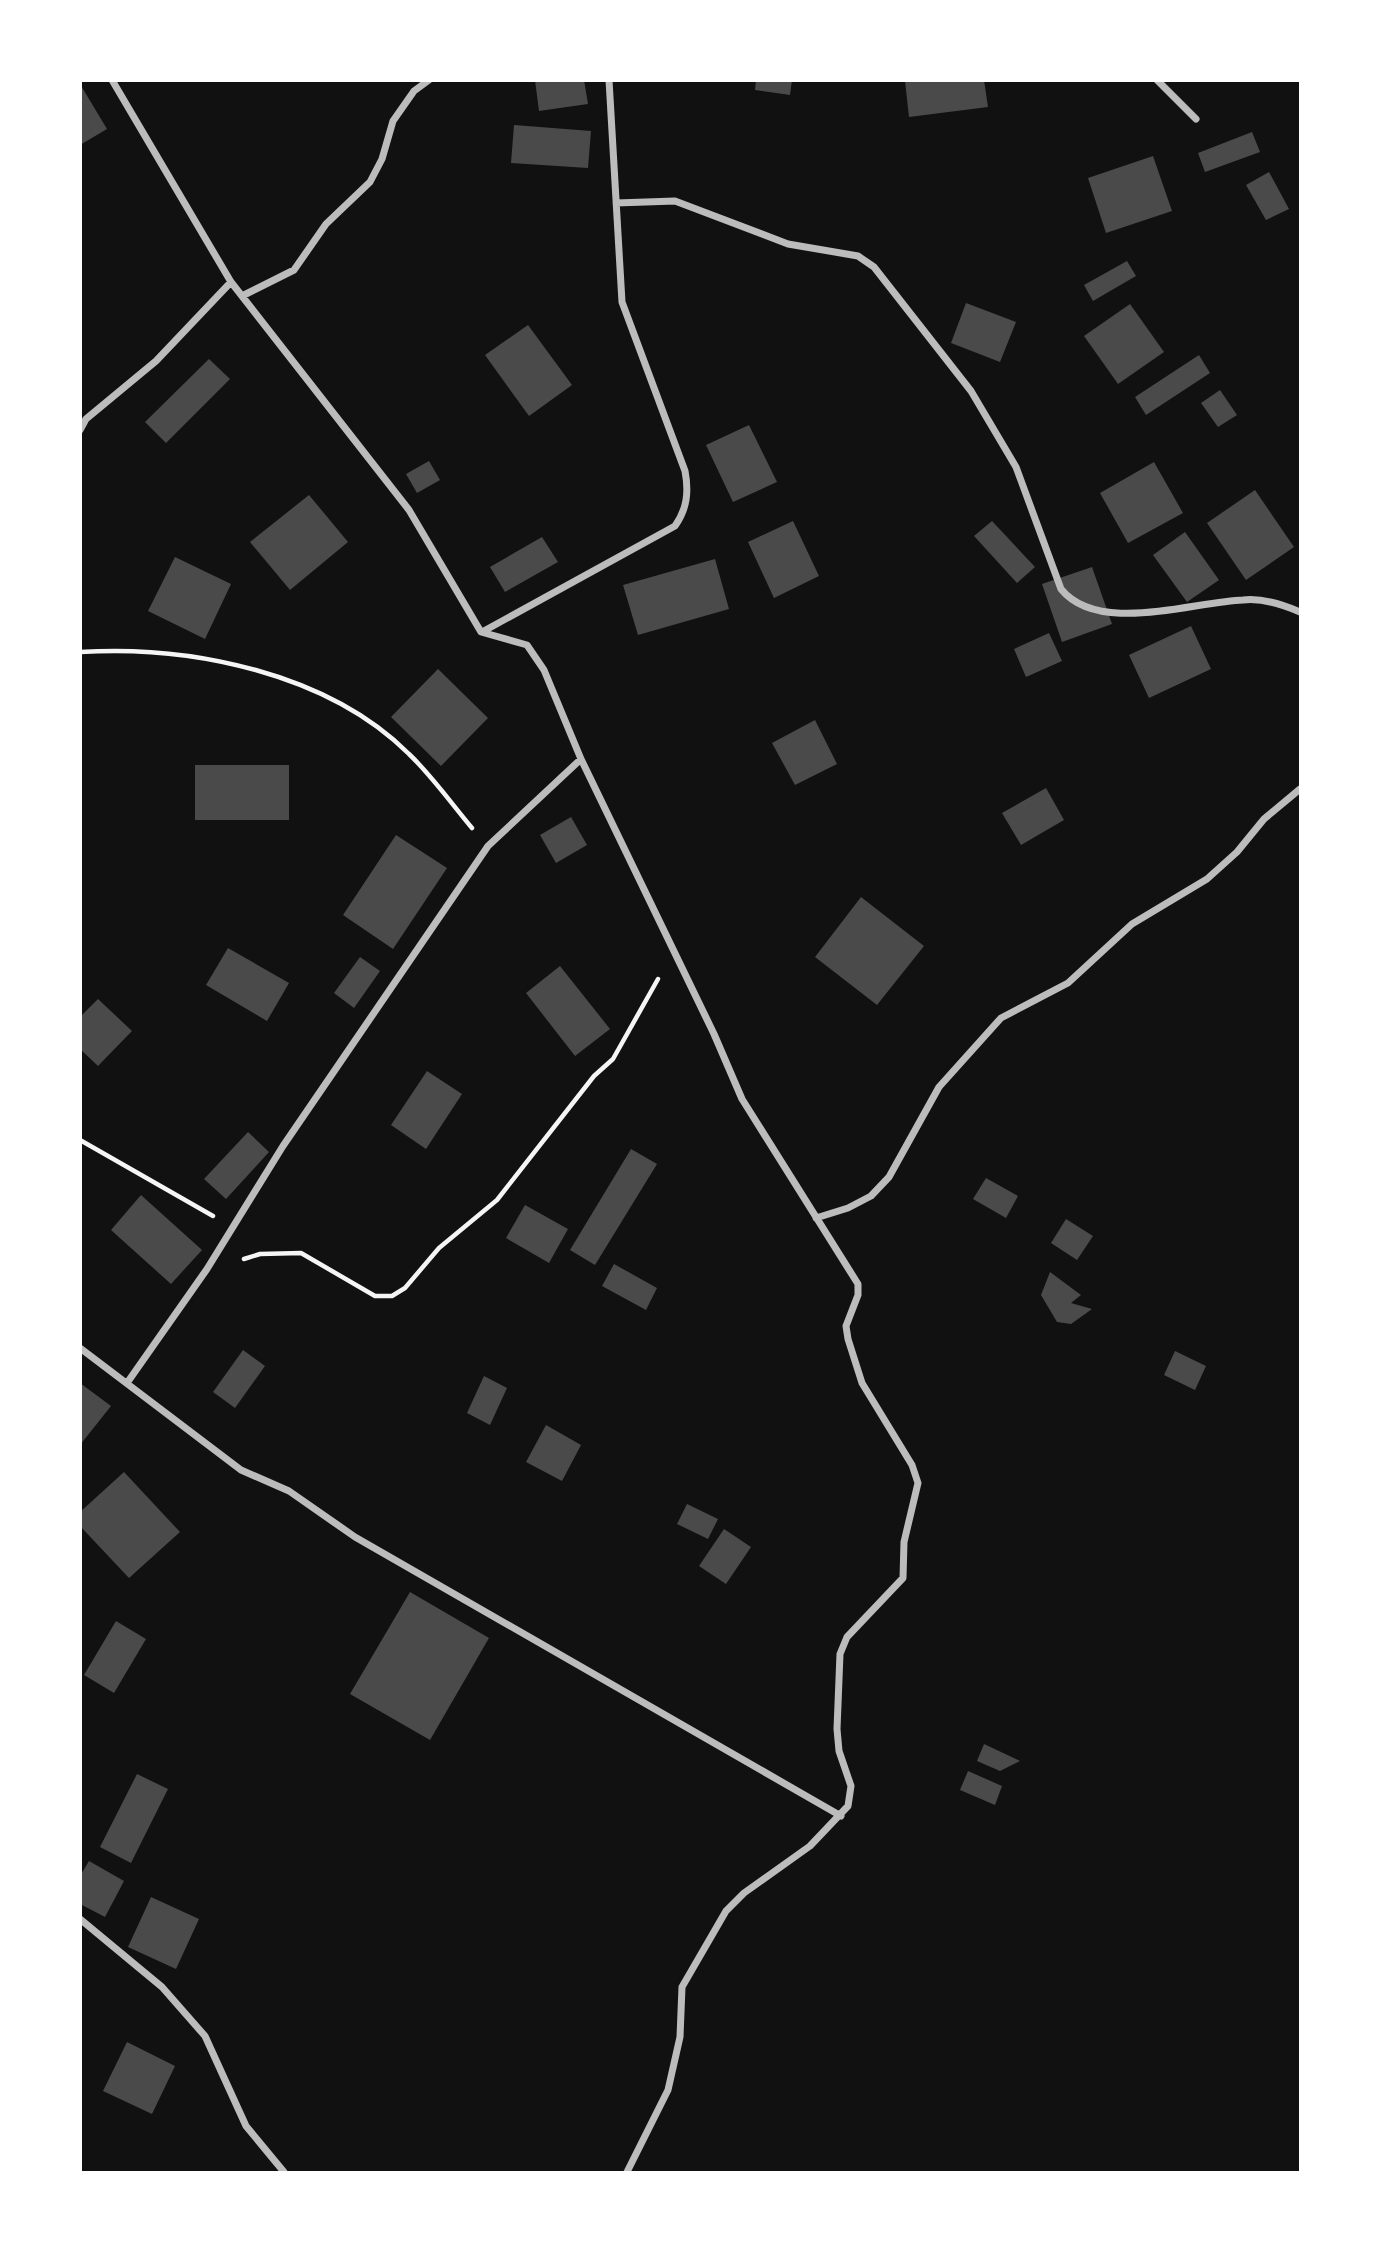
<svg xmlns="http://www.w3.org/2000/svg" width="1381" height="2253" viewBox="0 0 1381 2253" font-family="Jost,sans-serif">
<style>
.building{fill:#4a4a4a}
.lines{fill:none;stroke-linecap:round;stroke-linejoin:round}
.path{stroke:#f5f5f5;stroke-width:4.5}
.minor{stroke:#bcbcbc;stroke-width:7}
</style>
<rect width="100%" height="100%" fill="#111"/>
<!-- building -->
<path class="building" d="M535 80H584L588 104 539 111Z
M756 80H792L790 95 755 90Z
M984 80 988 107 909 117 905 81Z
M80 84 107 129 80 145Z
M514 125 591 131 588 168 511 163Z
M1252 132 1260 152 1205 172 1198 153Z
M1153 156 1172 211 1106 233 1088 178Z
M1269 172 1289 209 1266 220 1246 185Z
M1127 261 1136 276 1093 301 1084 285Z
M966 303 1016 322 1000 362 951 343Z
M1130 304 1164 352 1118 384 1084 336Z
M528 325 572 385 529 416 485 355Z
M1199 355 1210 373 1146 415 1135 397Z
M209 359 230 379 166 443 145 422Z
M1220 390 1237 415 1218 427 1201 403Z
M749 425 777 482 733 502 706 445Z
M429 461 440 480 417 493 406 474Z
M1154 462 1183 513 1128 543 1100 493Z
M1255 490 1294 547 1246 580 1207 523Z
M309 495 348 542 290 590 250 542Z
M793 521 819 576 774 598 748 542Z
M992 521 1035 567 1017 583 974 536Z
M1185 532 1219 580 1187 602 1153 555Z
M542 537 558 562 505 592 490 567Z
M175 557 231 584 205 639 148 611Z
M715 559 729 609 638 635 623 585Z
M1092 567 1112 624 1062 642 1042 584Z
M1191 626 1211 669 1149 698 1129 655Z
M1049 633 1062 661 1026 677 1014 649Z
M438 669 488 718 441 766 391 717Z
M815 720 837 764 795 785 772 743Z
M195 765H289V820H195Z
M1046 788 1064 820 1021 845 1002 813Z
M571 817 587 845 556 863 540 835Z
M396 835 447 868 393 949 343 915Z
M861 897 924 946 877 1005 815 957Z
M228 948 289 983 267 1021 206 985Z
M360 957 380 971 354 1008 334 993Z
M560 966 610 1029 575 1056 526 993Z
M98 999 132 1031 98 1066 80 1049V1017Z
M427 1071 462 1094 426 1149 391 1125Z
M248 1132 269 1152 226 1199 204 1179Z
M631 1149 657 1164 595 1265 570 1250Z
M986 1178 1018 1196 1006 1218 973 1199Z
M141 1195 202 1250 171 1284 111 1230Z
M525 1205 568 1229 549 1263 506 1238Z
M1066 1219 1093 1236 1077 1260 1051 1243Z
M614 1264 657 1288 646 1310 602 1286Z
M1050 1272 1081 1295 1071 1303 1092 1309 1071 1324 1057 1322 1041 1295Z
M243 1350 265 1366 235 1408 213 1392Z
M1175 1351 1206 1366 1195 1390 1164 1375Z
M484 1376 507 1388 490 1425 467 1413Z
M80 1383 111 1406 80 1445Z
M546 1425 581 1445 562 1481 526 1462Z
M124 1472 180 1532 129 1578 80 1526V1512Z
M687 1504 718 1519 708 1539 677 1524Z
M724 1529 751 1547 726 1584 699 1566Z
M410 1592 489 1638 430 1740 350 1694Z
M116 1621 146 1639 114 1693 84 1675Z
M984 1744 1020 1761 1000 1771 977 1761Z
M968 1771 1002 1786 995 1805 960 1790Z
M137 1774 168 1789 131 1863 100 1847Z
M89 1861 124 1881 105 1917 80 1904V1876Z
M151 1897 199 1919 176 1969 128 1947Z
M127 2042 175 2066 152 2114 103 2091Z"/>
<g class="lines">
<!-- path -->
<path class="path" d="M80 652C191 645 328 673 409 754 432 776 451 803 472 828
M80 1140 213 1216
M244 1259 260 1254 301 1253 375 1296H392L405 1288 439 1248 497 1200 594 1076 613 1059 658 979"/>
<!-- minor -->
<path class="minor" d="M112 80 231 282 409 510 481 632 527 645 544 670 581 759 714 1034 742 1099 858 1284V1295L846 1326 848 1339 862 1383 912 1465 918 1483 904 1542 903 1578 847 1637 840 1654 837 1729 839 1751 851 1786 848 1806 810 1846 744 1893 726 1911 682 1987 680 2037 668 2090 627 2172
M1157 80 1196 119
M616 203 675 201 788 244 858 256 874 267 971 391 1016 467 1061 589C1098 635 1192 602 1243 600 1261 598 1284 605 1300 612
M244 295 294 270 326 224 370 182 382 159 393 121 414 91 429 80
M80 430 86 419 156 361 231 282
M482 632 675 526C687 509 689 492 685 471L622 302 609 80
M816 1218 848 1208 871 1196 889 1177 939 1087 1001 1018 1068 983 1132 924 1207 879 1237 852 1264 819 1300 789
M80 1348 241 1470 289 1491 355 1537 841 1816
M127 1383 207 1269 283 1146 488 846 581 759
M80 1919 162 1987 205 2036 246 2126 284 2172"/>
</g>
<!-- border -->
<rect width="1381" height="2253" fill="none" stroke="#ffffff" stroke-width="164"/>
</svg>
